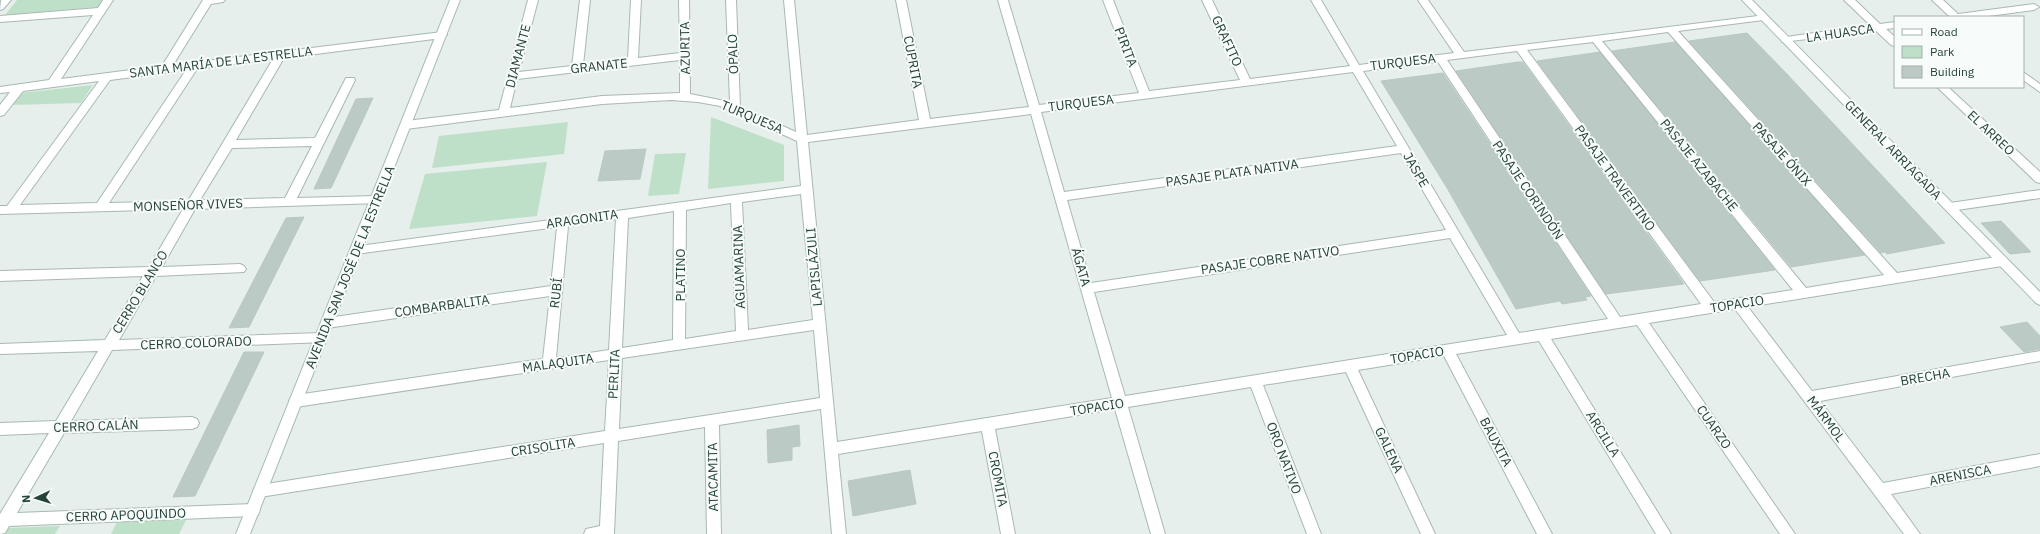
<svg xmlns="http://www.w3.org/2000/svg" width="2040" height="534" viewBox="0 0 2040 534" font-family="'IBM Plex Sans',sans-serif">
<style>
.green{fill:#bfe0c8}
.building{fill:#bbcac4;stroke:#b8c9c2}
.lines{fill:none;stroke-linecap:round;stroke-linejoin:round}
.street-casing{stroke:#a8b8b2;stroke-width:2}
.secondary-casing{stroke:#a4bbb3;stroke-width:2}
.street{fill:#fff;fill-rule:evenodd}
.secondary{fill:#fff;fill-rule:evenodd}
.labels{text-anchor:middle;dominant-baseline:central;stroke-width:4;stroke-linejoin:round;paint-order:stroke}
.street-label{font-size:13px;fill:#24423a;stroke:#f7fbf9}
</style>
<rect width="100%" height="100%" fill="#e6efeb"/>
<!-- green -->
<path class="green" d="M17 0H102L98 7 5 15Z
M93 85 81 103 12 105 20 93Z
M711 117 784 145V181L708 189Z
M568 122 564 154 432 168 439 136Z
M686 153 679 194 648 196 655 154Z
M547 162 537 216 409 229 425 174Z
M186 520 179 534H111L117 522Z
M60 526 55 534H5L8 528Z"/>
<!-- building -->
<path class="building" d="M1747 33 1785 72 1945 243 1887 254 1885 252 1881 253 1689 41Z
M1675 42 1865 255 1791 267 1612 51Z
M1600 52 1775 270 1700 281 1537 61Z
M1518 62H1523L1684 284 1606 294 1456 71Z
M1443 73 1591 296 1585 297 1587 300 1562 304 1560 301 1516 309 1447 188 1381 81Z
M373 98 331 188 314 189 356 99Z
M646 149 640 179 598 181 605 151Z
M304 217 249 327 229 328 286 218Z
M2001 221 2031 252 2010 254 1981 223Z
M2027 322 2040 336V349L2024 352 2000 327Z
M244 352H264L195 496 173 497Z
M799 425 800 446 792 447V460L768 463 767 430Z
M910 470 916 504 853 516 848 481Z"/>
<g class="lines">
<defs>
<path id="street" d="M1 0H11L3 9 0 10Z
M103 0H113L61 79 162 66 203 0H225L223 2 211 4 173 65 442 32 447 35 442 38 284 58 236 140 315 138 346 78H354L355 80 297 198 376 196 382 200 380 203 195 209 162 267 240 264 244 266 246 269 244 272 156 276 119 340 321 333 325 334 327 338 325 342 112 350 71 421 192 417 197 419 199 423 197 427 192 429 64 433 17 513 253 504 258 505 260 510 258 515 253 516 9 526 5 533 0 534V514L49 433 0 435V423L56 421 98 351 0 354V344L105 340 143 276 0 281V271L149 267 183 209 0 214V206H7L99 81 23 91 4 115 0 116V105L10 92 0 93V87L49 80 93 15 0 22V16L98 8ZM273 59 188 201 109 203 197 69ZM186 70 97 203 20 205 110 80ZM312 146 285 198 200 200 232 148Z
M528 0H538L519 72 572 66 580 0H590L583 65 628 59 631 0H641L638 58 680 53 679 0H689L690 94 730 102 726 0H736L740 107 796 132 784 0H794L807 135 919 120 896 0H906L930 119 1029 107 998 0H1008L1039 105 1139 93 1103 0H1113L1149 91 1240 80 1202 0H1212L1250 79 1350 66 1311 0H1321L1359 65 1454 53 1418 0H1428L1464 52 1766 15 1768 17 1763 20 1678 31 1897 273 2002 256 2006 258 2008 261 2006 264 2002 266 1748 307 1812 391 2040 351V361L1820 401 1883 483 2040 454V466L1891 494 1920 534H1904L1735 309 1649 323 1795 534H1780L1637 325 1551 339 1671 534H1656L1539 341 1456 354 1552 534H1537L1444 356 1358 370 1435 534H1421L1346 372 1263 385 1321 534H1307L1251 387 1128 407 1165 534H1151L1115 409 995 429 1015 534H1001L982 431 838 454 846 534H832L821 409 719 425 721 534H707L705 427 618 441 614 534H584L586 529 600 526 604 443 260 497 255 495 253 491 255 487 260 485 605 431 609 360 296 407 291 405 289 401 291 397 296 395 543 359 550 296 327 328 323 327 321 323 323 319 327 318 551 286 557 227 356 254 352 253 350 250 352 247 801 186 797 141 720 106 698 102 671 100 602 104 406 129 402 128 401 125 406 121 499 110ZM1668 32 1884 275 1806 288 1602 41ZM1593 42 1793 290 1714 302 1527 50ZM1517 51 1701 304 1620 317 1447 60ZM680 60V93L602 96 510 108 517 79ZM1438 62 1608 319 1519 333 1363 71ZM1353 72 1397 146 1064 192 1041 112ZM1031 114 1112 398 837 442 808 142ZM1401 153 1446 230 1091 283 1067 200ZM801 194 813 320 748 330 742 202ZM731 203 736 331 685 339 686 210ZM674 211 673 340 622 348 628 218ZM616 219 609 350 556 358 568 226ZM1450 238 1507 335 1125 396 1094 292ZM814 330 820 398 619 429 622 358Z
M1844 0H1855L1880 24 1895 22V28L1886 29 1895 37V46L1891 45 1876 31 1782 42 1781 40 1782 38 1786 37 1870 25Z
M1932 0H1943L1958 14 2034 4 2039 7 2034 10 1981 17H1950Z
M2023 72 2040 84V92L2023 80Z
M1937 87H1948L2040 172V183L2036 182Z
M2040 190V198L1950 211 1944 207 1950 203Z"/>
<path id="secondary" d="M450 0H460L250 534H236Z
M1742 0H1752L2040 292V305L2036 303Z"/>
</defs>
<!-- street casing -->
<use href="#street" class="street-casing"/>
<!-- secondary casing -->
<use href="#secondary" class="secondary-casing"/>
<!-- street -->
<use href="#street" class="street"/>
<!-- secondary -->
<use href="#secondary" class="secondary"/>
</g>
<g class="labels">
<!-- street labels -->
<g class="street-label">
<text transform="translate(1840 33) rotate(-8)">LA HUASCA</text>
<text transform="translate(1227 41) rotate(65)">GRAFITO</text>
<text transform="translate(1126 47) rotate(69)">PIRITA</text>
<text transform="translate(685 48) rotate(-91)">AZURITA</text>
<text transform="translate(733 54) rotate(-92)">ÓPALO</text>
<text transform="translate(518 56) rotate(-75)">DIAMANTE</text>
<text transform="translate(221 62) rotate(-7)">SANTA MARÍA DE LA ESTRELLA</text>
<text transform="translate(913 62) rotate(79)">CUPRITA</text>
<text transform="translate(1403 62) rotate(-7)">TURQUESA</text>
<text transform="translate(599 66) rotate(-6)">GRANATE</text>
<text transform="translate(1081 103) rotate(-7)">TURQUESA</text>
<text transform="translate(752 117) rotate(23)">TURQUESA</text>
<text transform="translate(1991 133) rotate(43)">EL ARREO</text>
<text transform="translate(1893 150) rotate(46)">GENERAL ARRIAGADA</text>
<text transform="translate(1782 154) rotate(48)">PASAJE ÓNIX</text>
<text transform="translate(1699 165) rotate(51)">PASAJE AZABACHE</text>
<text transform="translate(1416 170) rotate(60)">JASPE</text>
<text transform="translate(1232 173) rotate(-8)">PASAJE PLATA NATIVA</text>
<text transform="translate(1615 178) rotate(54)">PASAJE TRAVERTINO</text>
<text transform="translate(1528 190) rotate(56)">PASAJE CORINDÓN</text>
<text transform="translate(188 205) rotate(-2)">MONSEÑOR VIVES</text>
<text transform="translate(582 219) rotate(-8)">ARAGONITA</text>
<text transform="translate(1270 260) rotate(-8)">PASAJE COBRE NATIVO</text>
<text transform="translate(350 267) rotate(-68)">AVENIDA SAN JOSÉ DE LA ESTRELLA</text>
<text transform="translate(739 267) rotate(-92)">AGUAMARINA</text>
<text transform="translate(814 267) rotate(-95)">LAPISLÁZULI</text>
<text transform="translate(1081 267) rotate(74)">ÁGATA</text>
<text transform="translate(680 275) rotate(-90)">PLATINO</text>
<text transform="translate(140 292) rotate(-59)">CERRO BLANCO</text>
<text transform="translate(556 293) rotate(-84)">RUBÍ</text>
<text transform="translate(1737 304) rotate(-9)">TOPACIO</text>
<text transform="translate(442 306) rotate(-8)">COMBARBALITA</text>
<text transform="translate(196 343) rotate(-2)">CERRO COLORADO</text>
<text transform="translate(1417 355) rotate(-9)">TOPACIO</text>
<text transform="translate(558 363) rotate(-8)">MALAQUITA</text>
<text transform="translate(614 374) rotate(-87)">PERLITA</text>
<text transform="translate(1925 377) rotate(-10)">BRECHA</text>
<text transform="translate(1097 407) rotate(-9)">TOPACIO</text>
<text transform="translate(1826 419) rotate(53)">MÁRMOL</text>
<text transform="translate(96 426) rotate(-2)">CERRO CALÁN</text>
<text transform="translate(1714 427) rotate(55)">CUARZO</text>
<text transform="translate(1603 434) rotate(58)">ARCILLA</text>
<text transform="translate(1496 442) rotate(62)">BAUXITA</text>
<text transform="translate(543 447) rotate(-9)">CRISOLITA</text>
<text transform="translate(1389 450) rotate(65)">GALENA</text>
<text transform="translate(1284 458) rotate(69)">ORO NATIVO</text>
<text transform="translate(1960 475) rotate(-11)">ARENISCA</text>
<text transform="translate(713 477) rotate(-91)">ATACAMITA</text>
<text transform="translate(998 479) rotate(79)">CROMITA</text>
<text transform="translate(126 515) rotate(-2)">CERRO APOQUINDO</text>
</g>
</g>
<!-- legend -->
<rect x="1894" y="16" width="130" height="72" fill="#f7fbf9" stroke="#a3b1ad"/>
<rect x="1902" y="29" width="20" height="6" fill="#ffffff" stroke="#a3b1ad"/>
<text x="1930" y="36" font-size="12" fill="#24423a">Road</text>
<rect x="1902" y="46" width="20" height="12" fill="#bfe0c8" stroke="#a3b1ad"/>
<text x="1930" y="56" font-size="12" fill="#24423a">Park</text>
<rect x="1902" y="66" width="20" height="12" fill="#bbcac4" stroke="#a3b1ad"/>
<text x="1930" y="76" font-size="12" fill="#24423a">Building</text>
<!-- north arrow -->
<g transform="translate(36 498) rotate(266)" stroke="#f7fbf9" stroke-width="3" paint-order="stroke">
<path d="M0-3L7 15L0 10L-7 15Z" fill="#24423a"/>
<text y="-6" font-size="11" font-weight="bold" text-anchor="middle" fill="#24423a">N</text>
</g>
</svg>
